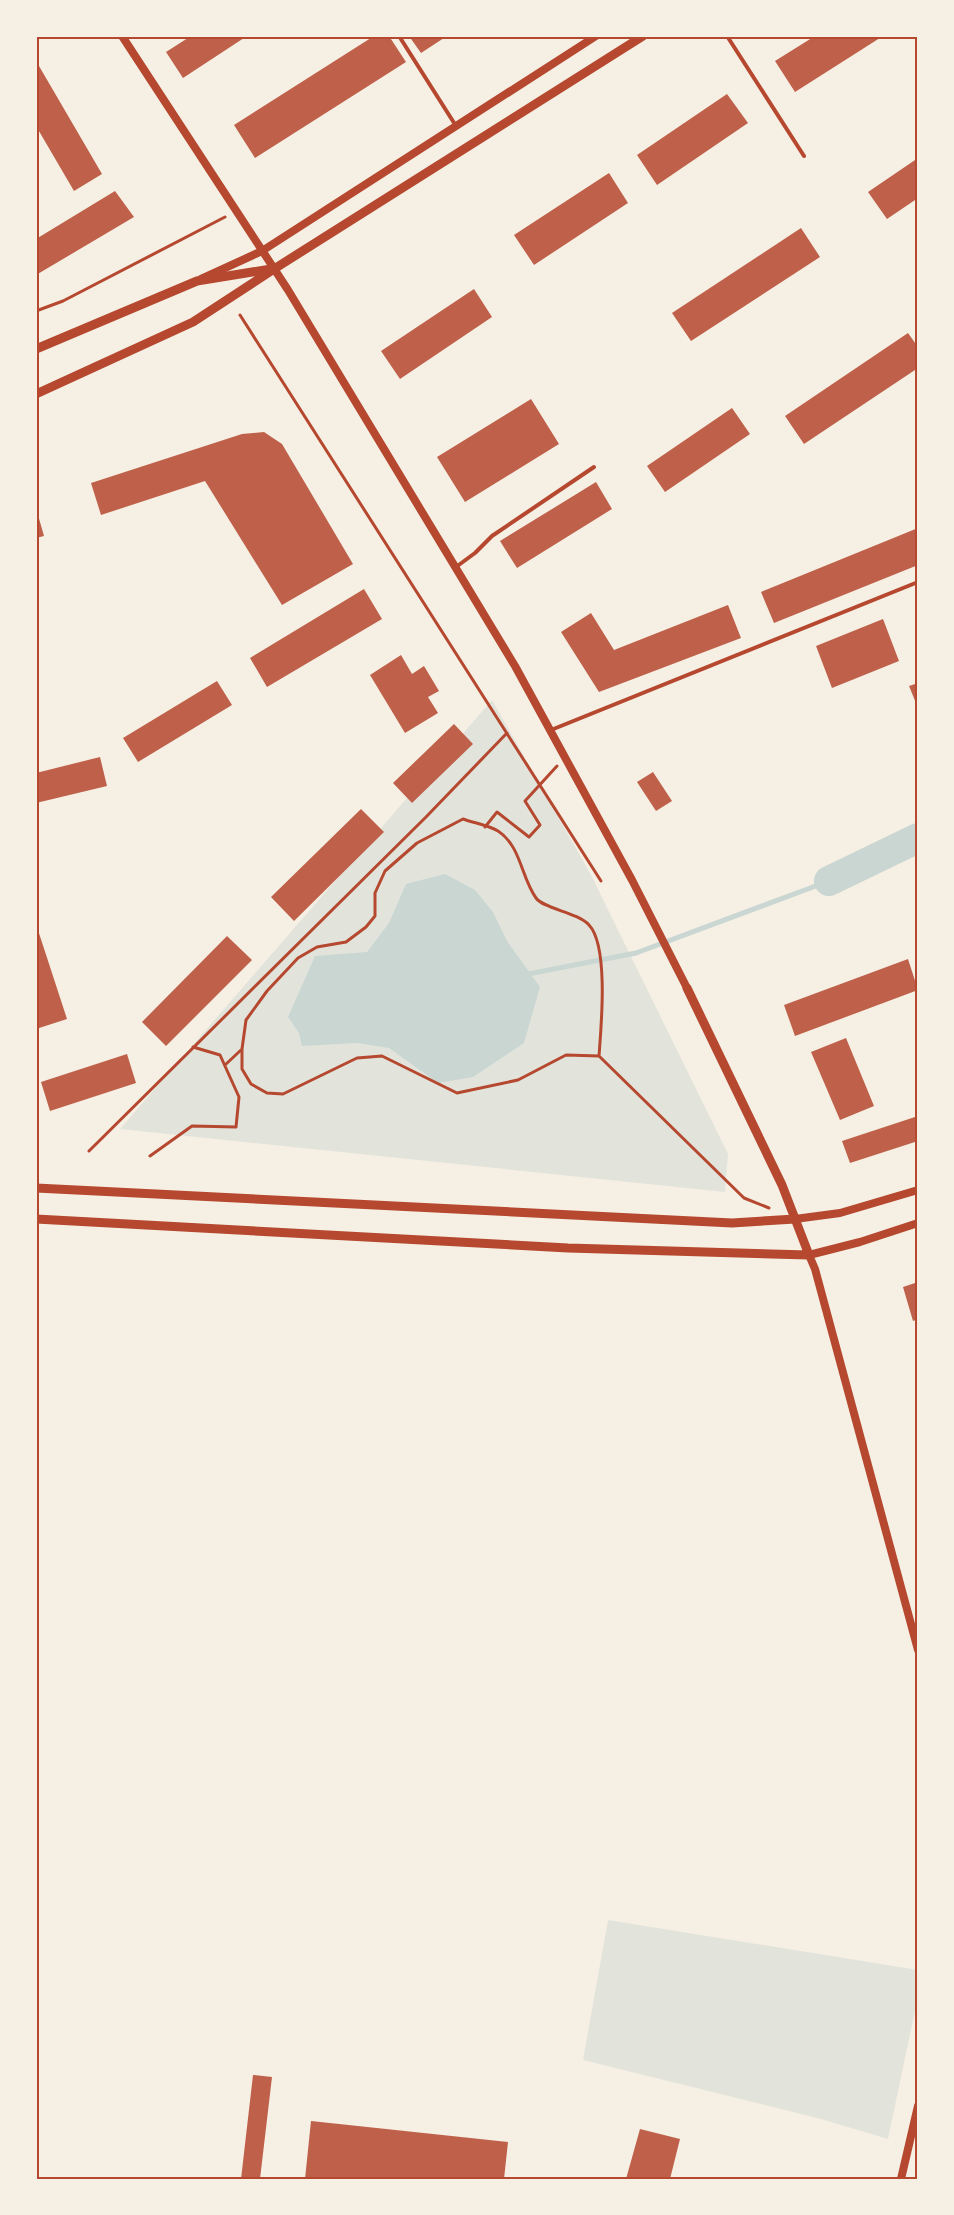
<svg xmlns="http://www.w3.org/2000/svg" width="954" height="2215" viewBox="0 0 954 2215" font-family="Ubuntu,sans-serif">
<style>
.green{fill:#e2e4dc}
.water{fill:#c9d6d2}
.lines{fill:none;stroke-linecap:round;stroke-linejoin:round}
.stream{stroke:#c9d6d2;stroke-width:5}
.river{stroke:#c9d6d2;stroke-width:30}
.building{fill:#bf614a}
.path{stroke:#b5482f;stroke-width:3}
.service{stroke:#b5482f;stroke-width:4}
.tertiary{stroke:#b5482f;stroke-width:8}
.secondary{stroke:#b5482f;stroke-width:9}
.neatline{fill:none;stroke:#b5482f;stroke-width:2}
</style>
<rect width="100%" height="100%" fill="#f6efe4"/>
<!-- green -->
<path class="green" d="M492 700 590 873 728 1154 725 1192 120 1129Z
M608 1920 918 1970V1996L888 2139 821 2119 583 2060Z"/>
<!-- water -->
<path class="water" d="M445 874 475 890 493 912 507 941 540 987 524 1043 473 1077 438 1083 389 1048 357 1043 302 1046 299 1033 288 1017 315 956 367 952 389 923 406 884Z"/>
<g class="lines">
<!-- stream -->
<path class="stream" d="M523 975 636 953 829 881"/>
<!-- river -->
<path class="river" d="M829 881 918 838"/>
</g>
<!-- building -->
<path class="building" d="M191 36H247L183 78 166 52Z
M374 36H389L406 62 255 158 234 125Z
M409 36H447L421 53Z
M815 36H883L795 92 775 61Z
M39 66 102 174 74 191 36 126V67Z
M727 94 748 123 657 185 637 155Z
M918 158V198L887 219 868 192Z
M609 173 628 203 534 265 514 235Z
M115 191 134 217 36 275V239Z
M801 228 820 257 691 341 672 313Z
M474 289 492 317 400 379 381 351Z
M908 333 918 347V368L804 444 785 416Z
M531 399 559 444 465 502 437 457Z
M732 408 750 434 665 492 647 466Z
M264 432 282 444 353 564 282 605 205 481 101 515 91 483 242 434Z
M596 482 612 509 517 568 500 541Z
M36 508 44 536 36 538Z
M918 528V565L774 623 761 592Z
M364 589 382 619 267 687 250 658Z
M728 605 741 638 599 692 561 632 591 613 614 650Z
M883 619 899 661 832 688 816 646Z
M401 655 412 674 424 666 439 691 428 697 438 713 405 733 370 675Z
M217 681 232 705 138 762 123 738Z
M918 683V708L909 686Z
M454 724 473 744 412 803 393 783Z
M100 757 107 786 36 803V773Z
M653 772 672 801 656 811 637 782Z
M361 809 384 832 294 921 271 897Z
M36 924 67 1019 36 1029Z
M227 936 252 960 166 1046 142 1022Z
M908 959 918 990 795 1036 784 1005Z
M846 1038 874 1106 840 1120 811 1052Z
M127 1054 136 1083 50 1111 41 1082Z
M918 1116V1141L850 1163 842 1141Z
M918 1282V1319L913 1321 903 1287Z
M253 2075 272 2077 260 2179H241Z
M311 2121 508 2142 504 2179H305Z
M640 2129 680 2139 670 2179H626Z"/>
<g class="lines">
<!-- path -->
<path class="path" d="M36 311 63 301 225 217
M240 315 601 881
M485 827 497 812 529 837 540 825 525 801 557 766
M599 1056C601 1028 609 946 589 925 577 912 544 909 536 898 521 877 521 846 498 831 488 825 474 823 463 819L417 843 385 871 375 893V916L366 927 346 942 317 947 298 958 267 991 246 1020 242 1049V1069L251 1084 267 1093 283 1094 357 1058 382 1056 457 1093 518 1080 566 1055 599 1056 744 1198 769 1208
M225 1065 241 1050
M89 1151 426 817 507 733
M150 1156 192 1126 236 1127 239 1097 220 1055 193 1047"/>
<!-- service -->
<path class="service" d="M399 36 456 126
M727 36 804 156
M456 567 475 553 492 536 594 467
M551 730 918 582"/>
<!-- tertiary -->
<path class="tertiary" d="M122 36 288 290 515 666 632 880 687 988
M201 279 262 251 596 36
M795 1219 840 1213 918 1190
M918 1223 860 1242 809 1255 815 1269 918 1650
M901 2179 918 2106"/>
<!-- secondary -->
<path class="secondary" d="M36 349 197 281 271 269
M36 394 193 322 274 269 643 36
M36 1188 732 1223 795 1219
M36 1219 568 1248 809 1255 782 1185 687 988"/>
</g>
<!-- border -->
<rect width="954" height="2215" fill="none" stroke="#f6efe4" stroke-width="75"/>
<rect x="38" y="38" width="878" height="2140" class="neatline"/>
</svg>
